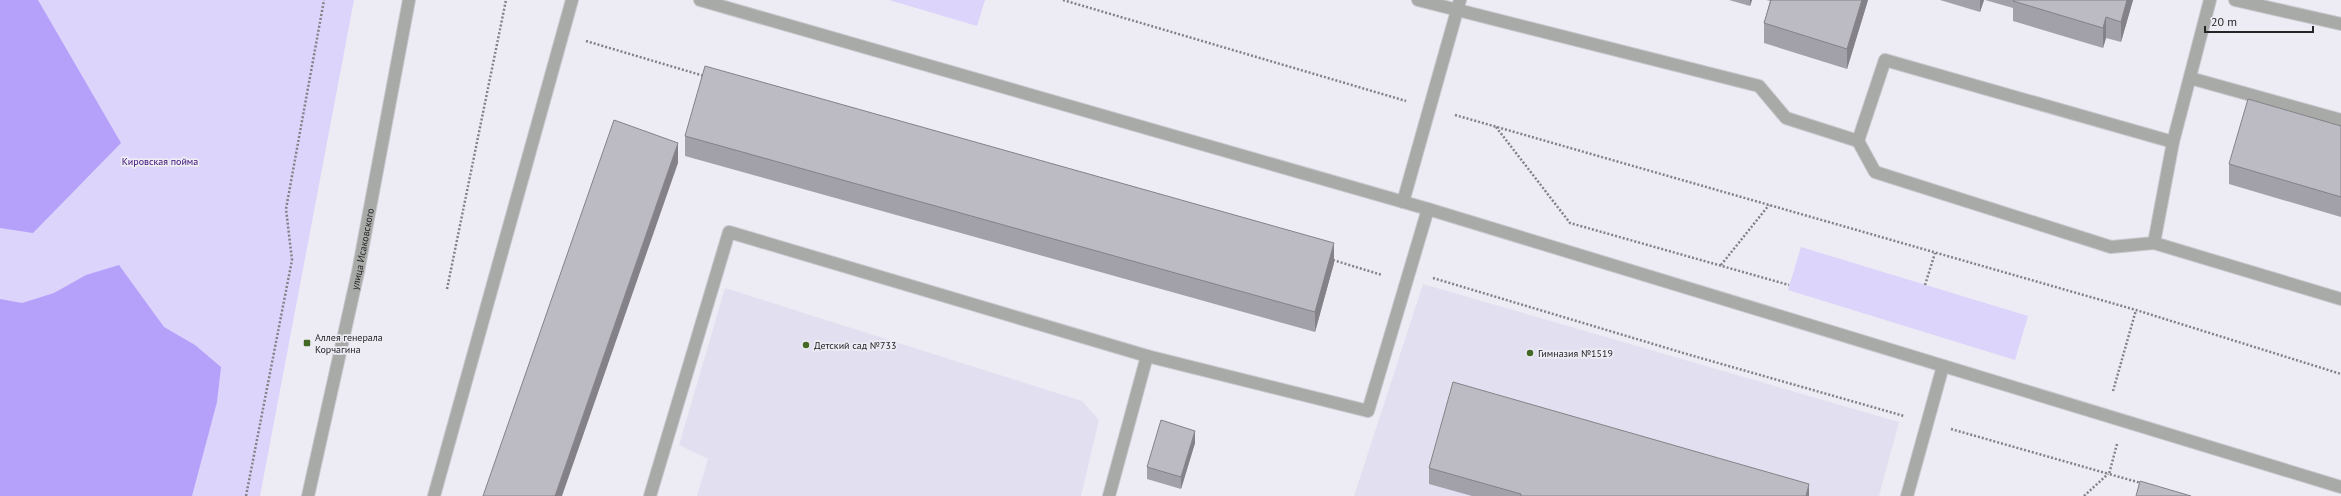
<svg xmlns="http://www.w3.org/2000/svg" width="2341" height="496" viewBox="0 0 2341 496" font-family="'PT Sans',sans-serif">
<style>
.built{fill:#e2e0f0}
.green{fill:#dcd4fb}
.forest{fill:#b6a1fa}
.lines{fill:none;stroke-linecap:round;stroke-linejoin:round}
.minor-casing{stroke:#c9c8cf;stroke-width:14}
.path{stroke:#828186;stroke-width:2.5;stroke-dasharray:2 2;stroke-linecap:butt}
.minor{stroke:#a8aaa7;stroke-width:12}
.wall{fill:#a2a0a8}
.shaded-wall{fill:#848288}
.building{fill:#bcbac3;stroke:#848288}
.poi-dot{fill:#436924;stroke:#edecf4;stroke-width:1.5}
.labels{text-anchor:middle;dominant-baseline:central;stroke-width:3.5;stroke-linejoin:round;paint-order:stroke}
.park-label{font-size:10px;fill:#390c75;stroke:#edecf4}
.street-label{font-size:10px;fill:#252427;stroke:#edecf4}
.poi-label{font-size:10px;fill:#252427;stroke:#edecf4;text-anchor:start}
</style>
<rect width="100%" height="100%" fill="#edecf4"/>
<!-- built -->
<path class="built" d="M1423 284 1899 422 1879 496H1354Z
M725 288 1082 401 1099 420 1081 496H697L708 459 679 445Z"/>
<!-- green -->
<path class="green" d="M0 0H354L260 496H0Z
M889 0H985L977 26Z
M1801 247 2028 316 2015 360 1788 290Z"/>
<!-- forest -->
<path class="forest" d="M0 0H38L121 143 33 233 0 228Z
M119 265 164 327 195 345 221 367 217 402 192 496H0V299L22 303 54 293 86 275Z"/>
<g class="lines">
<defs>
<g id="minor">
<path d="M700 0 1428 209 2341 487"/>
<path d="M1418 0 1759 86 1786 118 1858 141 1875 172 2111 247 2154 243 2341 299"/>
<path d="M2235 0 2341 24"/>
<path d="M2190 78 2341 120"/>
<path d="M1858 141 1885 60 2173 142"/>
<path d="M1403 202 1460 0"/>
<path d="M2154 243 2173 142 2210 0"/>
<path id="s1" d="M308 496 358 272 409 0"/>
<path d="M434 496 572 0"/>
<path d="M650 496 729 232 1147 356"/>
<path d="M1109 496 1147 356 1368 411 1428 209"/>
<path d="M1907 496 1943 366"/>
</g>
</defs>
<!-- minor casing -->
<use href="#minor" class="minor-casing"/>
<!-- path -->
<path class="path" d="M1063 0 1406 101
M586 41 704 76
M1455 115 2136 310 2341 374
M1496 127 1570 223 1789 285
M1333 260 1382 275
M1721 265 1769 205
M1433 278 1690 355 1904 416
M1925 285 1935 253
M447 289 506 0
M2113 391 2136 310
M1951 429 2109 474
M2117 444 2109 474 2141 483
M246 496 292 260 286 209 324 0
M2084 496 2108 474"/>
<!-- minor -->
<use href="#minor" class="minor"/>
</g>
<!-- wall -->
<path class="wall" d="M1729 0H1752L1750 6Z
M1766 0H1868L1847 69 1764 43V23L1770 1Z
M1940 0H1984L1980 12Z
M1985 0H2133L2121 42 2106 38 2103 48 2013 21V8Z
M2341 126V217L2229 184V164Z
M685 136 1334 263 1315 332 685 156Z
M1195 443 1181 489 1147 479V467Z
M1429 468 1809 496H1472L1429 484Z"/>
<!-- shaded-wall -->
<path class="shaded-wall" d="M1750 0H1752L1750 6Z
M1862 0H1868L1847 69V49Z
M1980 0H1984L1980 12Z
M2127 0H2133L2121 42V22Z
M2106 17V38L2103 48V28Z
M678 143V163L562 496H555Z
M1334 243V263L1315 332V312Z
M1195 431V443L1181 489V477Z
M1809 484V496H1806Z"/>
<!-- building -->
<path class="building" d="M1771 0H1862L1847 49 1764 23Z
M2014 0H2127L2121 22 2106 17 2103 28 2013 1Z
M705 66 1334 243 1315 312 685 136Z
M2248 99 2341 126V197L2229 164Z
M614 120 678 143 555 496H483Z
M1453 382 1809 484 1806 496H1521V494L1429 468Z
M1161 420 1195 431 1181 477 1147 467Z
M2140 481 2191 496H2136Z"/>
<!-- markers -->
<g class="poi-dot">
<rect x="303" y="339" width="8" height="8" rx="2"/>
<circle cx="806" cy="345" r="4"/>
<circle cx="1530" cy="353" r="4"/>
</g>
<g class="labels">
<!-- park labels -->
<g class="park-label">
<text x="160" y="161">Кировская пойма</text>
</g>
<!-- street labels -->
<g class="street-label">
<text stroke="none"><textPath href="#s1" startOffset="253">улица Исаковского</textPath></text>
</g>
<!-- poi labels -->
<g class="poi-label">
<text x="315" y="337">Аллея генерала<tspan x="315" dy="12">Корчагина</tspan></text>
<text x="814" y="345">Детский сад №733</text>
<text x="1538" y="353">Гимназия №1519</text>
</g>
</g>
<!-- scale -->
<path d="M2205 26v6h108v-6" fill="none" stroke="#252427" stroke-width="2"/>
<text x="2211" y="26" font-size="12" fill="#252427" stroke="#edecf4" stroke-width="3" paint-order="stroke">20 m</text>
</svg>
